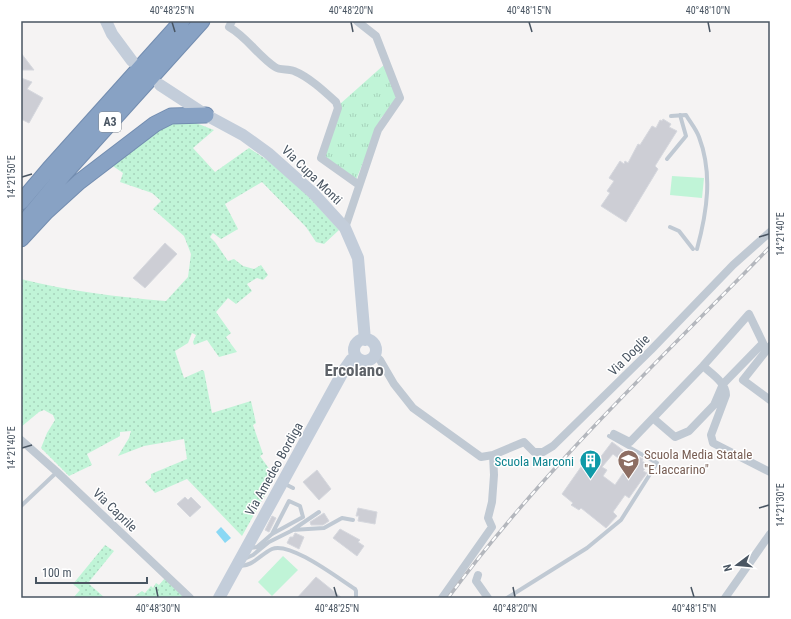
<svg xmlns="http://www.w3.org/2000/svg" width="791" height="619" viewBox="0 0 791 619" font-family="'Roboto Condensed',sans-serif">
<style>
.grass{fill:url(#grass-dots)}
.park{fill:url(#park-tufts)}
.pitch{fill:#c0f4d7}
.water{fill:#8ad8f4}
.building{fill:#cdced5;stroke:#d6d8de;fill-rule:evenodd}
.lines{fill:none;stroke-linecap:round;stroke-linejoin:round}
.highway-casing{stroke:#738db0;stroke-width:17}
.lane{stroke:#c0c9d3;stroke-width:4}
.street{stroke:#c0c9d3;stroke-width:8}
.secondary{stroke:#c3cdda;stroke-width:12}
.highway{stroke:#88a2c4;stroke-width:15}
.rail-casing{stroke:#b4b7bd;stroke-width:3.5}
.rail{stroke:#fff;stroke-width:2;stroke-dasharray:6;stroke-linecap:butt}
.ticks{fill:none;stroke:#495562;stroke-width:1.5}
.labels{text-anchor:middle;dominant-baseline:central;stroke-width:3;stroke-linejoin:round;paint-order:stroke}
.shield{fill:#fff;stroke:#808891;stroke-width:1}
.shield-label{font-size:12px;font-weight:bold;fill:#495562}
.street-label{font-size:13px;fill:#495562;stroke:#fff}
.education-label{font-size:13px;fill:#785e54;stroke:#fff;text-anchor:start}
.culture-label{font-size:13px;fill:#0d838f;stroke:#fff;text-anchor:end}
.district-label{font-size:17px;font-weight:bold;fill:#5e6268;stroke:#fff}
.neatline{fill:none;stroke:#495562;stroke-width:1.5}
.ticks-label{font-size:10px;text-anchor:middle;fill:#495562}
</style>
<defs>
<pattern id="grass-dots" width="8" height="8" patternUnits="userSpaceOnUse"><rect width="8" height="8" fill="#c0f4d7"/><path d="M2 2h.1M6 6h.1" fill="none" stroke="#a6d3bb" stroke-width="1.8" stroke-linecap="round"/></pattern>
<pattern id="park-tufts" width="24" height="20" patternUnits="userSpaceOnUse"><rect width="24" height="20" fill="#c0f4d7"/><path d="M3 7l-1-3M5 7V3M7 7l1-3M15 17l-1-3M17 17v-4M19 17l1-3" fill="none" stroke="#a6d3bb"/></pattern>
</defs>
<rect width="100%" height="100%" fill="#f5f3f3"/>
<!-- grass -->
<path class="grass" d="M182 121 196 123 214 130 193 148 215 172 249 148 288 174 339 230 324 244 316 242 306 227 262 182 225 204 238 229 221 239 213 233 210 237 215 242 228 261 234 259 243 266 254 269 261 265 268 275 263 280 257 278 247 284 252 291 236 304 228 298 216 312 231 333 226 337 237 352 219 357 207 340 194 345 193 342 196 335 192 333 188 343 175 351 184 378 202 370 204 371 212 413 251 401 256 423 253 425 263 454 260 456 275 477 242 536 187 479 155 493 145 482 151 478V474L187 459 184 439 144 446 118 456 129 438 131 431 120 432V436L87 454 92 465 69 476 41 448 47 433 55 420 53 415 44 410 39 412 21 427V279C69 291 117 297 166 301L188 277 191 254 184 236 153 209 161 201 152 193 120 182 123 173 110 164 163 127Z
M105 545 114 551 88 583 105 598H73L80 590 73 584Z
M165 578 188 598H132L142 591 145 593 151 586 153 588 156 583 159 585Z"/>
<!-- park -->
<path class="park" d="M385 64 396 96 394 103 381 118 356 180 325 157 340 104Z"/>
<!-- pitch -->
<path class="pitch" d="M672 176 704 178 702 198 670 195Z
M283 556 298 570 272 596 258 582Z"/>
<!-- water -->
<path class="water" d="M221 527 231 538 225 543 216 532Z"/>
<!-- building -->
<path class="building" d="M21 53 34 70H21Z
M21 78 32 82 27 89 43 98 29 123 21 119Z
M663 119 671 124 669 127 677 131 655 166 658 169 626 222 601 206 610 193 607 191 614 181 609 178 620 161 624 164 625 161 628 163 638 144 640 145 652 126 656 128 660 120 662 121Z
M165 243 177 254 145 288 133 278Z
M612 442 628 454 630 452 636 457 637 456 643 459 642 461 648 465 643 471 647 473 641 481 629 498 625 495 613 512 617 516 606 528 581 508 579 510 571 505 573 503 562 494 588 457 596 463ZM613 454 628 466 615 485 603 476 607 470 602 467Z
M317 470 331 489 319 500 303 482Z
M185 497 188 500 191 497 201 507 190 517 177 504Z
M358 508 377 512 375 524 358 521 359 516H356Z
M324 513 329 521 323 525H311L310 522Z
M272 516 276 518 269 532 265 530Z
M340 529 360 540 358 542 364 546 357 556 333 538Z
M295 533 304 537 299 549 287 543 290 537H293Z
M316 577 342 598H297Z"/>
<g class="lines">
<defs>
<path id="highway" d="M21 202 49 169 182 21
M21 226 65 173 202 21
M21 239 46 212 79 182 155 124 171 116 206 115"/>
</defs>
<!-- highway casing -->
<use href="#highway" class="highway-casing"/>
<!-- lane -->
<path class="lane" d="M671 116 686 115C690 122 696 129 699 137 713 174 707 212 697 249
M667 159 686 136 680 115
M670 227 679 231 693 249
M283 483 293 488
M21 506 57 472
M292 530 324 528 342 518 353 520
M249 548 257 547 272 534 303 517 300 506 289 501 272 534
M242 560 253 555 269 542 291 531 319 512
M239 566C252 567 261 554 272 549 290 541 339 579 355 589L356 591V598
M507 598 587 548 621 520 657 463 609 436"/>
<!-- street -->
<path class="street" d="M232 21 229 27C247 37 258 56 275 67 281 71 288 68 294 71 309 77 324 91 336 102L338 108 321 158 359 185
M345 228 378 130 400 98 376 36 357 21
M770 346 743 380 770 400
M375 355 380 360 394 384 413 408 481 457 493 455 524 442 534 452H543L553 446 651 350 733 265 770 232
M703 366C712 374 726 383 726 395L711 435 713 443 770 472
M614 434 630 442 703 366 749 314 763 343 723 384 714 405 689 431 675 437 654 419
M21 440 57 472 190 598
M478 575 476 581 488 598
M442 598 492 527 488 518 492 502 494 475 493 455
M725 598 770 534"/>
<!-- secondary -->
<path class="secondary" d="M106 21 112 34 132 61
M160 85 206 115 243 135 268 153 313 193 345 228 358 258 365 340
M354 350a11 11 0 1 1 22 0a11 11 0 1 1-22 0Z
M219 598 344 370 351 360 356 357"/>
<!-- highway -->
<use href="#highway" class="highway"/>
<defs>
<path id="rail" d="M448 598C542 470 659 361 770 247"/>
</defs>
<!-- rail casing -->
<use href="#rail" class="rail-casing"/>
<!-- rail -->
<use href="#rail" class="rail"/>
</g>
<!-- ticks -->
<path class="ticks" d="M172 22 175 32M351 22 353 32M529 22 532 32M708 22 710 32M22 177 32 174M759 237 769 234M22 448 32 445M759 508 769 505M156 587 158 597M334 587 337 597M513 587 515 597M691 587 694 597"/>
<!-- icons -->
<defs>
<symbol id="building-pin" viewBox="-11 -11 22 30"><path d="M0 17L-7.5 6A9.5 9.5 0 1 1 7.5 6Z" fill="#0f9aa8" stroke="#fff"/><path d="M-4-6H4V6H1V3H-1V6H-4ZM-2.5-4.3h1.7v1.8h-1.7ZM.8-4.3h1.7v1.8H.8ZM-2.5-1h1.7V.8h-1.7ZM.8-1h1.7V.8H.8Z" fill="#fff"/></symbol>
<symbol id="school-pin" viewBox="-11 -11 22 30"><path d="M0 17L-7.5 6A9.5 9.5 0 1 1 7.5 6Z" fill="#8d6e63" stroke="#fff"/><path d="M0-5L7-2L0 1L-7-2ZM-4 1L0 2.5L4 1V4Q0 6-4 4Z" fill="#fff"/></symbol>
</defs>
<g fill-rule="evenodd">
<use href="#building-pin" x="578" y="448" width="25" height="34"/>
<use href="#school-pin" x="616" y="448" width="25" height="34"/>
</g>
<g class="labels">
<!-- shield labels -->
<rect class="shield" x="99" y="112" width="22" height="20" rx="3"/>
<g class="shield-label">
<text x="110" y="122">A3</text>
</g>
<!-- street labels -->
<g class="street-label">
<text transform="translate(312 175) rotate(44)">Via Cupa Monti</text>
<text transform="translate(629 355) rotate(-45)">Via Doglie</text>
<text transform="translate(274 469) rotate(-61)">Via Amedeo Bordiga</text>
<text transform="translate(115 510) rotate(44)">Via Caprile</text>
</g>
<!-- education labels -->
<g class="education-label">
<text x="644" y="454">Scuola Media Statale<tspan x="644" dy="15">"E.Iaccarino"</tspan></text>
</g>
<!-- culture labels -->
<g class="culture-label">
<text x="574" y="461">Scuola Marconi</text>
</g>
<!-- district labels -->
<g class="district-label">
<text x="354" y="370">Ercolano</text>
</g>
</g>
<!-- border -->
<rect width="791" height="619" fill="none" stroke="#ffffff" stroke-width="44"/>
<!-- north arrow -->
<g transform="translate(737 565) rotate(254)" stroke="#ffffff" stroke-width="3" paint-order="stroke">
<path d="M0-3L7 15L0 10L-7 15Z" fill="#495562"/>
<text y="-6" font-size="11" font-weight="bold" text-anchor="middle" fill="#495562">N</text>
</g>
<!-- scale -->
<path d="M36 577v6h111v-6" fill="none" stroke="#495562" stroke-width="2"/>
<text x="42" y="577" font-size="12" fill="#495562" stroke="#ffffff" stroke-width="3" paint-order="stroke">100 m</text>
<rect x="22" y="22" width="747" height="575" class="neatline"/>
<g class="ticks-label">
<text x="172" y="14">40°48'25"N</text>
<text x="351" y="14">40°48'20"N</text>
<text x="529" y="14">40°48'15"N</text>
<text x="708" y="14">40°48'10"N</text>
<text transform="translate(11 177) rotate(-90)" y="4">14°21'50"E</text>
<text transform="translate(780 234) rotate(-90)" y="4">14°21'40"E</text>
<text transform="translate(11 448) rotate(-90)" y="4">14°21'40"E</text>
<text transform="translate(780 505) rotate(-90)" y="4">14°21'30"E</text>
<text x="158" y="612">40°48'30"N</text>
<text x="337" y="612">40°48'25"N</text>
<text x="515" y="612">40°48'20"N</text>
<text x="694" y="612">40°48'15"N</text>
</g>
</svg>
